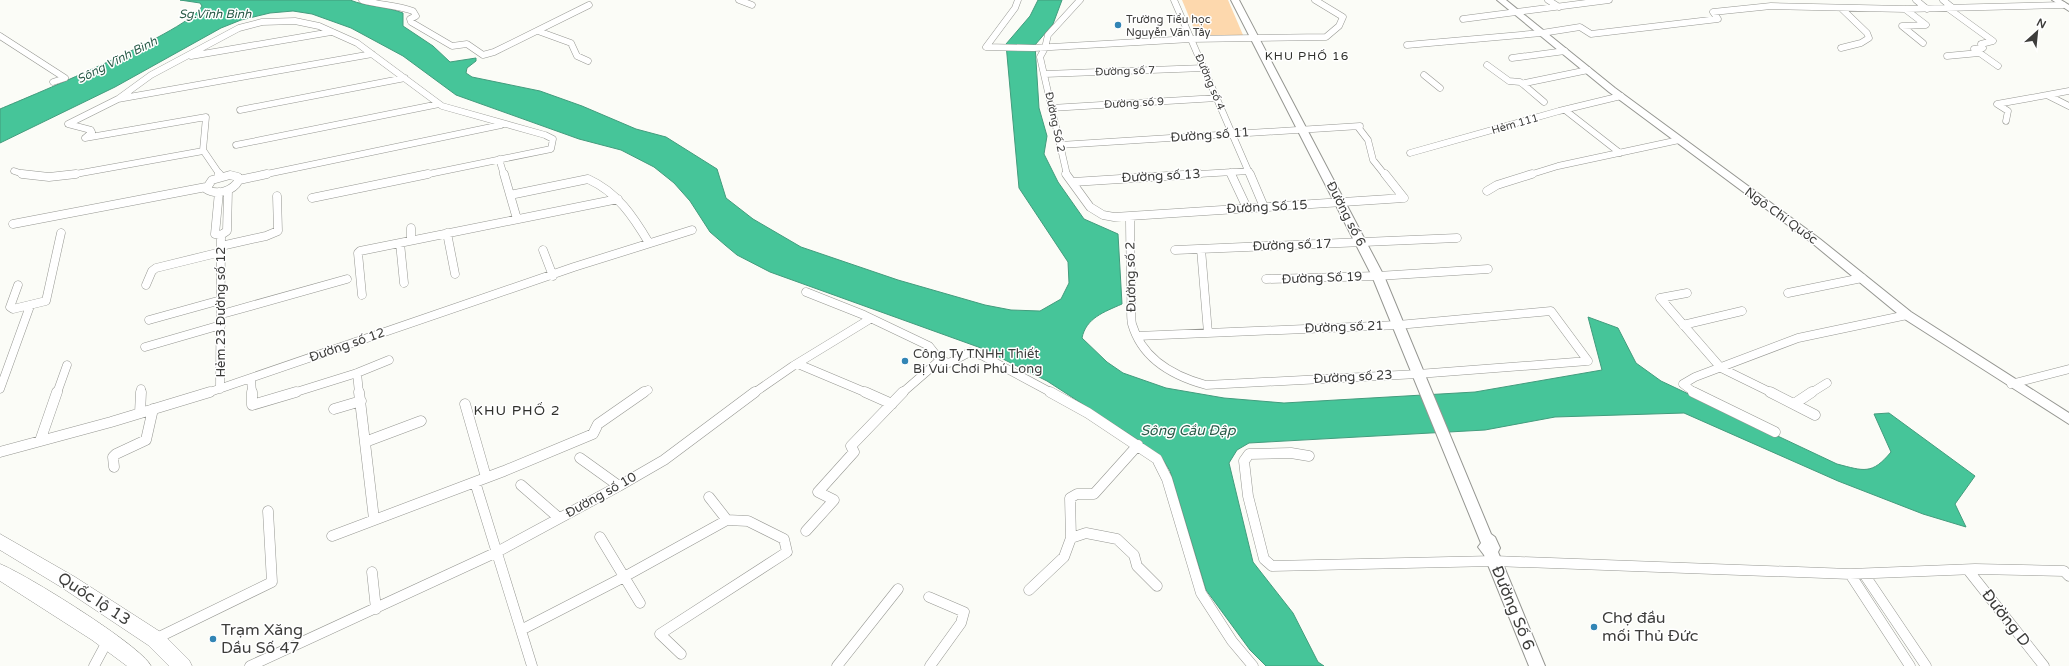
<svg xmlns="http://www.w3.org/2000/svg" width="2069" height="666" viewBox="0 0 2069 666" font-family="'Varela Round',sans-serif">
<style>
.green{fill:#fdd8ad}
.water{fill:#46c599;stroke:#439c7d}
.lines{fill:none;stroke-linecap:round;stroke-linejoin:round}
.street-far2-casing{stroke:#969792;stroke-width:7}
.street-far1-casing{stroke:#969792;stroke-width:9}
.street-casing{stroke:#969792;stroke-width:11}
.secondary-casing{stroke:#969792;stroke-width:2}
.highway-casing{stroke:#969792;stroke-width:1}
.street-far2{stroke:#fff;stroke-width:6}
.street-far1{stroke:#fff;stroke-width:8}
.street{stroke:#fff;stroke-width:10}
.secondary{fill:#fff;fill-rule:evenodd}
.highway{fill:#fff;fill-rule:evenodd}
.poi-dot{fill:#3285b5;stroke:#fff;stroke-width:1.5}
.labels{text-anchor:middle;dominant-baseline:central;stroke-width:3;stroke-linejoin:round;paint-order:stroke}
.far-poi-label{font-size:11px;fill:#3d3d3b;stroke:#fff;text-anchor:start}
.far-street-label{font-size:11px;fill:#3d3d3b;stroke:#fff}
.far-water-label{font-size:12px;font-style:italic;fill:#2a5c49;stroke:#fff}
.far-neighbourhood-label{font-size:12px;letter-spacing:1px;fill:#30312d;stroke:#fff}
.street-label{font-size:13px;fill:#3d3d3b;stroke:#fff}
.poi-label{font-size:13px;fill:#3d3d3b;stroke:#fff;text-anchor:start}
.neighbourhood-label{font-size:14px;letter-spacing:1px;fill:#30312d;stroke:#fff}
.water-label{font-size:14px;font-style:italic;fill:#2a5c49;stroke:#fff}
.near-street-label{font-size:16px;fill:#3d3d3b;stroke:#fff}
.near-poi-label{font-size:16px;fill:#3d3d3b;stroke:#fff;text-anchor:start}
</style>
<rect width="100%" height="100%" fill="#fbfcf7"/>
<!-- green -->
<path class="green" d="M1182 0H1228L1243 35 1197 36Z"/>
<!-- water -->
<path class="water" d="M180 0H350C367 7 386 6 403 13V26L433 46 450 62 476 58V61L467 68 466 73 472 77 540 91 582 106 636 129 666 137 717 169 726 198 753 219 801 247 898 280 985 305 1011 310 1040 311 1061 299 1069 283 1068 262 1019 188 1006 44 1030 16 1038 0H1062L1053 24 1035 45 1039 108 1047 136 1044 154 1058 182 1084 219 1118 234 1122 304C1104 312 1086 318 1082 338L1107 362 1123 373 1166 388 1224 398 1284 403 1475 392 1602 370 1588 317 1618 328 1636 363 1661 381 1837 464C1864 471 1872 475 1891 452L1874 414 1889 413 1975 476 1955 504 1966 527 1923 514 1838 481 1684 413 1555 417 1485 430 1249 443 1237 450 1229 463 1253 562 1293 613 1318 662 1324 666H1266L1250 650 1206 590 1170 471 1162 458 1135 438 1047 381 981 348 770 272 737 255 725 245 710 232 690 201 674 183 654 167 621 150 579 139 456 95 403 56 351 28 312 14 293 11 270 13 241 20 221 28 115 87 0 143V109C33 95 191 30 202 6L200 3Z"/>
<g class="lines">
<defs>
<path id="street-far2" d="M362 0C379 5 396 5 413 11L416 16 410 19 411 22 452 46 467 44 483 55 494 52 589 5
M739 0 752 5
M1018 0 1015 8 986 47 1034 48 1191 39 1326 37 1339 26 1343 17 1315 0
M1174 0 1250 175
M1548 0 1559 7
M1916 0 1927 9
M1943 0 1954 9
M1841 8 1867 33 1869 38 1861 43 1841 48
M1905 9 1926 25 1902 26 1923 43
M1949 9 1993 41 1981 44 1983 48 1974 49 1998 66
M1463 19 1609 0
M538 31 571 43 577 56 588 61
M0 36 65 78 53 82
M1407 45 1542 33 1580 27 1591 34 1718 19 1713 12 1771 6 1905 9 2063 5
M191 56 331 32
M1947 56 1979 53
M1512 58 1565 51
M1487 65 1509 81 1520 82 1524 85
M1045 74 1204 68
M1424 75 1440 88
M2069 91 2047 95 2069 106
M118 99 372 54
M1544 102 1524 85 1525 83 1588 70
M1051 108 1217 98
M240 110 405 78
M1565 110 1620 153
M2006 121 2008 111 1997 104 2047 95
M68 124 118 99 151 75 239 28 262 22 295 21 319 26 357 43 442 106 545 135 553 139 551 149 424 175
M68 124 91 130 92 132 85 138
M1358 127 1368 140 1373 160 1385 175
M85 138 206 117 203 150 220 175
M236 145 439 104
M1060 145 1360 126
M1410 153 1559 111 1621 96
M499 159 504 175
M14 171 26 175
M1230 172 1231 175
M70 175 203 151
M262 175 501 125
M1067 175 1040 57 1045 48 1048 35 1080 0
M1183 175 1249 171
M1529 175 1558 166 1679 140"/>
<path id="street-far1" d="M22 174 49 177 76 174
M219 174 221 177
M504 174 517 219
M1066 174 1090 207 1103 215 1114 217 1404 198
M1231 174 1247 208
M1250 174 1264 207
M1385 174 1404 198
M230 175 238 177 239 180C233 191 217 196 206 189L212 180Z
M239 180 267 174
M1073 182 1199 174
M1487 191 1497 185 1532 174
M219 192 215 234 221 235
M510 195 588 179C617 192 633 216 649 243
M312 198 428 174
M1130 217C1130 242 1131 268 1131 293 1132 303 1130 315 1132 324 1142 359 1173 376 1206 385L1418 374 1588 361
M13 224 206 187
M411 228V240
M447 233 455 274
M221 235 227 231 228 190
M400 243 404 283
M221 246 266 236 278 231 277 196
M1201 249 1208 333
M543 250 553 276
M1175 250 1457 238
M1266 279 1378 276 1488 269
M18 285 10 307 13 309 46 301 61 233
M146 285 152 271 156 268 221 252
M806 292 864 315 929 346 940 360 949 363 970 352 983 356 1052 393
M1687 293 1660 298 1721 368 1772 393
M1788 293 1862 278
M362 295 358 253 360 251 618 199
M222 314 347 279
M149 320 221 300
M1683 325 1742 311
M1137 336 1398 325 1551 311 1588 361
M145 347 221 325
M798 364 867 393
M357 373 359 393
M251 379 252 393
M2011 384 2069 369
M0 389 30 306
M220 389 221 235
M57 393 67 365
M141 393V389
M207 393 574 267 692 230
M293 393 357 373 389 360
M643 393 648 390
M754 393 793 366 870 319
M902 393 940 360
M1695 393 1683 384 1695 377 1798 338 1907 315
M1811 393 1827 383"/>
<path id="street" d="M252 392V405L296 392
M359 392 374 519
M865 392 892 404
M1050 392 1088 413 1157 459 1167 479 1201 593 1232 641 1253 666
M1693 392 1775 432
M1770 392 1815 415
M465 404 486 477
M1794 404 1812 392
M334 409 361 401
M140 413 141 392
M40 441 57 392
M365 442 421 421
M0 452 111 422 210 392
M1309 456 1291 453 1249 454 1244 461 1248 496 1264 559 1272 566 1494 561 1850 574 1975 569 2064 571 2069 576
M580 458 619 486
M114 467 113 457 116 454 146 440 153 409
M475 482 532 666
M521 485 559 518
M709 497 727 520
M806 531 834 500 818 492 854 452 851 446 903 392
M332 536 504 471 593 434 598 424 644 392
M600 537 640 603
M1071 538 1086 533 1117 539 1134 555 1137 566 1157 586
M1968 570 2044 666
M372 572 376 609
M1850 574 1910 666
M1864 574 1926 666
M1029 590 1064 557 1071 538 1070 498 1077 494H1094L1138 445
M929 597 964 612 961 623 930 666
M521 630 624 577 727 520 748 521 784 539 787 552 660 634 681 654
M155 639 272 582 268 511
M94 666 108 640
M250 666 497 552 619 486 664 460 755 392
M837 666 898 589"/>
<path id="secondary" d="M1231 0H1239L1384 276 1491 534 1495 537 1500 548 1498 552 1545 666H1529L1484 555 1478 547 1481 543 1372 276Z
M1497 0H1506L1615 88 1820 239 1911 312 2069 413V424L1903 318 1812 243 1609 92Z
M2052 0H2061L2069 5V11Z"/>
<path id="highway" d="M0 534 75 577 162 633 189 660 192 666H169L148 645 61 587 0 550Z
M0 564C24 573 142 646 151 666H127L92 640 0 581Z"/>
</defs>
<!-- street-far2 casing -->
<use href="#street-far2" class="street-far2-casing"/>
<!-- street-far1 casing -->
<use href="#street-far1" class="street-far1-casing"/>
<!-- street casing -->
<use href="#street" class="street-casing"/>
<!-- secondary casing -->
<use href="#secondary" class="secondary-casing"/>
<!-- highway casing -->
<use href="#highway" class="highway-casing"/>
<!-- street-far2 -->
<use href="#street-far2" class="street-far2"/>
<!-- street-far1 -->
<use href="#street-far1" class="street-far1"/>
<!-- street -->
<use href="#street" class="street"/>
<!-- secondary -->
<use href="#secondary" class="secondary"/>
<!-- highway -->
<use href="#highway" class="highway"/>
</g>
<!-- markers -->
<g class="poi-dot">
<circle cx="1118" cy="25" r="4"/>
<circle cx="905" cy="361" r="4"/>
<circle cx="1594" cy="627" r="4"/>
<circle cx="213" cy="639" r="4"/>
</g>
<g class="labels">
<!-- far-poi labels -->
<g class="far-poi-label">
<text x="1126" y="19">Trường Tiểu học<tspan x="1126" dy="13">Nguyễn Văn Tây</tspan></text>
</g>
<!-- far-street labels -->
<g class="far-street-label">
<text transform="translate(1125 71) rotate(-2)">Đường số 7</text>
<text transform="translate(1210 82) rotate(67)">Đường số 4</text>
<text transform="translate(1134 103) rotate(-3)">Đường số 9</text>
<text transform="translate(1055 122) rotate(78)">Đường Số 2</text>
<text transform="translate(1515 124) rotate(-16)">Hẻm 111</text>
</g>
<!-- far-water labels -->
<g class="far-water-label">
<text x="215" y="14">Sg.Vĩnh Bình</text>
<text transform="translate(117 60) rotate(-27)">Sông Vĩnh Bình</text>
</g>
<!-- far-neighbourhood labels -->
<g class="far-neighbourhood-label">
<text x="1307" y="56">KHU PHỐ 16</text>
</g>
<!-- street labels -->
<g class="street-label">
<text transform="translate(1210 135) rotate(-4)">Đường số 11</text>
<text transform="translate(1161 176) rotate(-3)">Đường số 13</text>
<text transform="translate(1267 207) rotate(-3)">Đường Số 15</text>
<text transform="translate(1346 214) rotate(63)">Đường số 6</text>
<text transform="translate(1781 216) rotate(36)">Ngô Chí Quốc</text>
<text transform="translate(1292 245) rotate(-2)">Đường số 17</text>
<text transform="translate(1131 277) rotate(-91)">Đường số 2</text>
<text transform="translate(1322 278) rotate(-2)">Đường Số 19</text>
<text transform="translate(221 312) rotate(-90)">Hẻm 23 Đường số 12</text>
<text transform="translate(1344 327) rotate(-2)">Đường số 21</text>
<text transform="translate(347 345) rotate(-19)">Đường số 12</text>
<text transform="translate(1353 377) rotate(-3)">Đường số 23</text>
<text transform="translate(601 495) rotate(-29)">Đường số 10</text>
</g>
<!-- poi labels -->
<g class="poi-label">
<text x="913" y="354">Công Ty TNHH Thiết<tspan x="913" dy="15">Bị Vui Chơi Phú Long</tspan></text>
</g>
<!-- neighbourhood labels -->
<g class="neighbourhood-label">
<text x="517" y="410">KHU PHỐ 2</text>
</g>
<!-- water labels -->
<g class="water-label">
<text x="1188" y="430">Sông Cầu Đập</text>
</g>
<!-- near-street labels -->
<g class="near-street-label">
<text transform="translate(94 599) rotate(33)">Quốc lộ 13</text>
<text transform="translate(1513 608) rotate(68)">Đường Số 6</text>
<text transform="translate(2006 618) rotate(52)">Đường D</text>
</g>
<!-- near-poi labels -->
<g class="near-poi-label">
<text x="1602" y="618">Chợ đầu<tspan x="1602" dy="18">mối Thủ Đức</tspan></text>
<text x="221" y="630">Trạm Xăng<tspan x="221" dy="18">Dầu Số 47</tspan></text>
</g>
</g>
<!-- north arrow -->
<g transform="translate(2037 32) rotate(27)" stroke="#ffffff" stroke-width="3" paint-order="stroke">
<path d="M0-3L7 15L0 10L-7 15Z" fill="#3d3d3b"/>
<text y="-6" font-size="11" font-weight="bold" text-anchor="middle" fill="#3d3d3b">N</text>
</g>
</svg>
